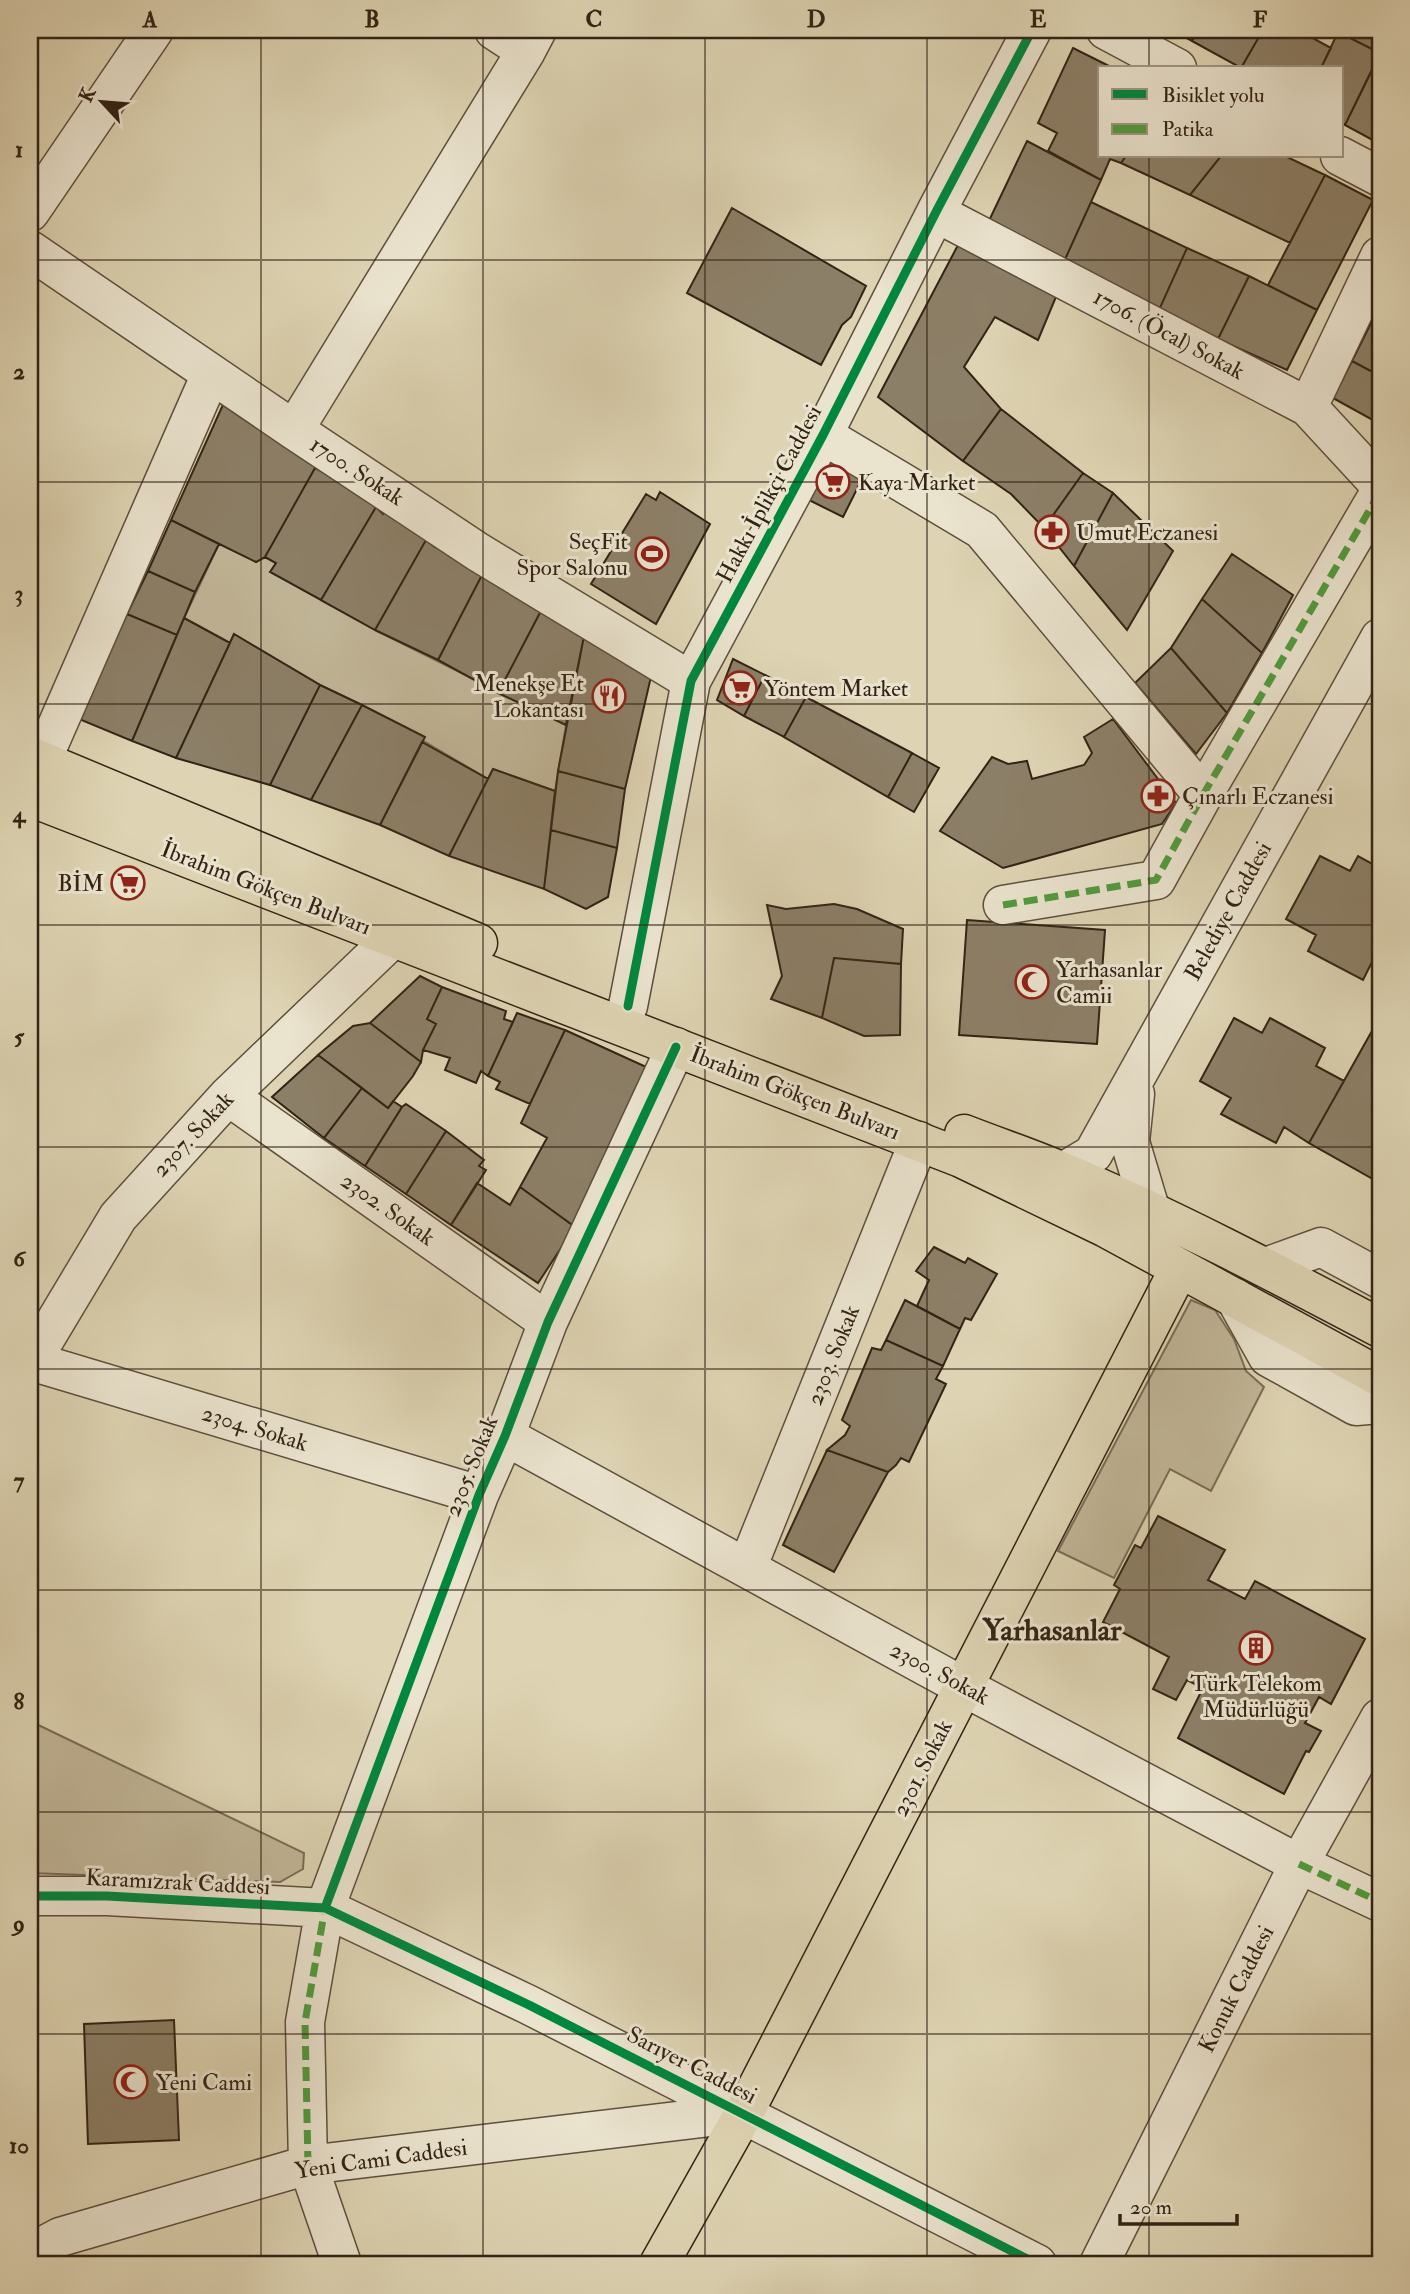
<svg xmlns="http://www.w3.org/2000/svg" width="1410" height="2294" viewBox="0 0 1410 2294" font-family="'IM FELL Double Pica',serif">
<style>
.green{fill:#c1b698;stroke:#7a6c56;stroke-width:2}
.building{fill:#8c7f67;stroke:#332315;stroke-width:2}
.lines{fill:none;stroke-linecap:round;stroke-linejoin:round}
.minor-casing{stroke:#5e4f3c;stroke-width:41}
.major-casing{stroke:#332315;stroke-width:41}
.minor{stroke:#eae3ce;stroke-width:38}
.major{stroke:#ded4b3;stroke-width:38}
.quiet{stroke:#519b3d;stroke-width:7;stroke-dasharray:14 7;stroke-linecap:butt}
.cycleway-casing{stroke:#eae3ce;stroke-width:13}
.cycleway{stroke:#00873e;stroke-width:9}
.grid{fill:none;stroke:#332315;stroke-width:2;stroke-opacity:0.55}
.labels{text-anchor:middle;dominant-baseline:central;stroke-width:6;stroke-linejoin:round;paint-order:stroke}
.street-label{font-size:23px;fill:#332315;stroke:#eae3ce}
.poi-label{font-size:23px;fill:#332315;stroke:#eae3ce;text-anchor:start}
.district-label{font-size:30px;font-weight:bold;fill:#332315;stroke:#eae3ce}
.neatline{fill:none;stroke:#332315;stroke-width:2.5}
.grid-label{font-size:23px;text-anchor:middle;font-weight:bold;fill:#332315}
</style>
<rect width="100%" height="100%" fill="#ded4b3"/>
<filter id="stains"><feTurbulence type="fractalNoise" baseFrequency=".00286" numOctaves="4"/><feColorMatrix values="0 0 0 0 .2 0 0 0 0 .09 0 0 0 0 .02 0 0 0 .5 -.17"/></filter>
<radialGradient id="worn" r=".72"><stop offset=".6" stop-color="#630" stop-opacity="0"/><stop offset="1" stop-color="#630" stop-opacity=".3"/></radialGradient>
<!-- green -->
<path class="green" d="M219 544 256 562 265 557 276 563 271 572 375 630 566 725 555 791 493 769 488 779 362 705 320 685 234 634 230 643 184 618Z
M1191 1300 1215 1310 1234 1339 1246 1371 1264 1387 1211 1491 1170 1469 1114 1578 1058 1551Z
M30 1721 304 1853 303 1869 280 1882 30 1873Z"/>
<!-- building -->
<path class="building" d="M1171 30H1198L1192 41Z
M1198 30H1263L1241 68 1192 41Z
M1263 30H1298L1331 48 1321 68H1241Z
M1340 30H1380V53L1338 32Z
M1338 32 1380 53 1345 125 1342 123V68H1321Z
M1073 48 1113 68H1100V156H1126L1121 163 1110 159 1101 180 1048 151 1057 133 1038 123Z
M1380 54V144L1345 125Z
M1027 141 1101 180 1062 266 985 229Z
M1126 156H1221L1190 195 1121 163Z
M1221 156H1285L1325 175 1290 243 1190 195Z
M1325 175 1373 200 1317 310 1268 285Z
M1091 202 1187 248 1159 310 1062 266Z
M732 208 866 286 851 317 842 325 821 365 687 293Z
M958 245 1058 292 1038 340 995 317 964 367 1001 409 963 461 878 397Z
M1187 248 1249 276 1218 339 1159 310Z
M1249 276 1317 310 1287 370 1218 339Z
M1380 304V328L1371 323Z
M1371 323 1380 328V376L1352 361Z
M1352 361 1380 376V424L1333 398Z
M226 398 316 457 315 468 265 557 256 562 171 520Z
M1001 409 1083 473 1044 528 1011 494 963 461Z
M826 445 867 469 843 517 799 495Z
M315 468 326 473 367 499 376 507 321 600 270 572 276 563 265 557Z
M1083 473 1113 493 1074 566 1044 528Z
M660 492 710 524 656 624 591 584 646 494 656 500Z
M1113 493 1173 551 1127 630 1074 566Z
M389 505 426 540 375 630 321 600 376 507 383 514Z
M171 520 219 544 195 592 148 571Z
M426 540 435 547 440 540 482 575 438 660 375 630Z
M1232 554 1293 595 1262 653 1202 599Z
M148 571 195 592 177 635 127 614Z
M482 575 543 607 498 693 438 660Z
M1202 599 1262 653 1227 713 1171 648Z
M543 607 585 631 566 725 498 693Z
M127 614 177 635 132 741 79 719Z
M184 618 230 643 176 758 132 741Z
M585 631 653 668 625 789 558 771Z
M234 634 320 685 270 785 176 758Z
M1171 648 1227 713 1196 754 1135 683Z
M733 659 765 675 744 716 717 700Z
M765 675 806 697 784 737 744 716Z
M320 685 362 705 311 800 270 785Z
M806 697 912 753 888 797 784 737Z
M362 705 425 737 380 825 311 800Z
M1113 719 1176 803 1162 824 1003 868 940 831 992 757 1008 764 1027 761 1032 779 1084 765 1092 753 1084 737Z
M422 742 488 779 449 856 380 825Z
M912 753 939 768 914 812 888 797Z
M493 769 555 791 544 889 449 856Z
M558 771 625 789 617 848 551 830Z
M551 830 617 848 608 897 586 909 544 889Z
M1320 856 1350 871 1358 856 1380 868V969L1371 964 1363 980 1308 951 1316 935 1286 919Z
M834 904 857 909 903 929 901 964 834 958 822 1018 771 999 782 976 767 905 786 909Z
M967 920 1105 930 1097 1044 959 1035Z
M834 958 901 964 900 1035 864 1036 822 1018Z
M420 976 442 987 427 1019 436 1024 423 1050 421 1062 370 1023Z
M442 987 506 1011 504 1019 513 1022 488 1076 481 1071 476 1083 445 1070 450 1058 423 1050 436 1024 427 1019Z
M517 1013 565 1030 530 1104 496 1089 500 1082 488 1076Z
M1234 1018 1262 1033 1270 1018 1325 1048 1316 1066 1344 1081 1309 1143 1284 1127 1276 1143 1221 1114 1231 1098 1200 1081Z
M1377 1022 1380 1024V1183L1309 1143Z
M370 1023 421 1062 413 1076 388 1108 318 1055 353 1026Z
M565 1030 655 1071 575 1227 520 1187 547 1138 521 1123Z
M318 1055 362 1088 324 1138 272 1097Z
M362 1088 388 1108 393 1101 402 1107 365 1166 324 1138Z
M406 1104 446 1131 406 1194 365 1166 402 1107Z
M446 1131 484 1160 479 1166 486 1170 451 1225 406 1194Z
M477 1183 510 1205 520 1187 575 1227 538 1283 451 1225Z
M934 1247 965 1263 968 1258 997 1274 971 1320 965 1318 960 1329 917 1306 929 1280 916 1271Z
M905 1300 960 1329 943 1366 886 1340Z
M886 1340 943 1366 936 1379 946 1384 909 1462 901 1458 896 1465 888 1472 827 1450 845 1435 850 1426 842 1420 872 1348 881 1350Z
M827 1450 888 1472 834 1572 783 1545Z
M1158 1516 1225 1550 1208 1580 1245 1599 1255 1581 1365 1639 1331 1704 1319 1697 1305 1723 1321 1731 1309 1752 1306 1751 1284 1794 1178 1738 1203 1688 1187 1680 1176 1700 1153 1689 1169 1657 1103 1622 1120 1589 1114 1585 1135 1545 1141 1548Z
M174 2020 179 2140 88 2144 84 2024Z"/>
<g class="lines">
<defs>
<path id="minor" d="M494 30 526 51
M1106 30 1177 68
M1340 156 1380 177
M937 210 948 219 1308 407 1380 485
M30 212 154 30
M30 250 294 430 478 552 691 681
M1308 407 1380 256
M294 430 526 51 537 30
M823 435 982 530 1203 795
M42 760 211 374
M1003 905 1156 880 1203 795 1380 492
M628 1006 691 681 823 435 937 210 1032 30
M1135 1094 1130 1142 1151 1212 1162 1234
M228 1096 548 1322
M1063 1172 1093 1154 1380 638
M1266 1267 1321 1247 1380 1279
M1235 1298 1268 1357 1356 1406 1380 1404
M31 1361 479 1495
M30 1364 118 1217 228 1096 394 937
M505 1436 964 1687 1299 1864 1380 1902
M747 1568 919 1141
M30 1896H107L325 1908 529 2005 1037 2264
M30 2253 60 2237 308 2165 744 2113
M342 2264 308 2165 305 2022 325 1908 479 1495 505 1436 548 1322 676 1047
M1099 2264 1299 1864 1380 1718"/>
<path id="major" d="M30 756 478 943
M30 797 961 1158 1106 1228 1380 1377
M964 1134C997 1147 1031 1158 1063 1172 1172 1218 1276 1273 1380 1328
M659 2264 744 2113 1179 1269"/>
</defs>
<!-- minor casing -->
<use href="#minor" class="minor-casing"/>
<!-- major casing -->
<use href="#major" class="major-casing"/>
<!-- minor -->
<use href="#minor" class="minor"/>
<!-- major -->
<use href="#major" class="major"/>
<!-- quiet -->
<path class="quiet" d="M1003 905 1156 880 1203 795 1380 492
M1299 1864 1380 1902
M308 2165 305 2022 325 1908"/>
<defs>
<path id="cycleway" d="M628 1006 691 681 823 435 937 210 1032 30
M30 1896H107L325 1908 529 2005 1037 2264
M325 1908 479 1495 505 1436 548 1322 676 1047"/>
</defs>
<!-- cycleway casing -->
<use href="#cycleway" class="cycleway-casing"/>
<!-- cycleway -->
<use href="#cycleway" class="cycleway"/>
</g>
<!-- grid -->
<path class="grid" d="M261 30V2264M483 30V2264M705 30V2264M927 30V2264M1149 30V68M1149 156V2264M30 260H1380M30 482H1380M30 704H1380M30 925H1380M30 1147H1380M30 1369H1380M30 1590H1380M30 1812H1380M30 2034H1380"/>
<!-- icons -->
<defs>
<symbol id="supermarket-ring" viewBox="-11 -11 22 22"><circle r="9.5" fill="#eae3ce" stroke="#8f2418" stroke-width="1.5"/><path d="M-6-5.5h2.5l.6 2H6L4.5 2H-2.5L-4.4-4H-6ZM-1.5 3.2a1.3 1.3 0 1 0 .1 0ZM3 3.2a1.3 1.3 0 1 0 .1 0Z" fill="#8f2418"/></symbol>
<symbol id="pharmacy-ring" viewBox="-11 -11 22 22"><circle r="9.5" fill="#eae3ce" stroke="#8f2418" stroke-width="1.5"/><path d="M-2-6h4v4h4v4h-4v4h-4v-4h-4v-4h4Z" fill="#8f2418"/></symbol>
<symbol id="stadium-ring" viewBox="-11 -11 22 22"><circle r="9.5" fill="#eae3ce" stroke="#8f2418" stroke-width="1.5"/><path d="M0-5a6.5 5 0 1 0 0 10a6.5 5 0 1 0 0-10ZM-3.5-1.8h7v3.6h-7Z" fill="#8f2418"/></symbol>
<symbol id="restaurant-ring" viewBox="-11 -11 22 22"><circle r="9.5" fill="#eae3ce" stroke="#8f2418" stroke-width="1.5"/><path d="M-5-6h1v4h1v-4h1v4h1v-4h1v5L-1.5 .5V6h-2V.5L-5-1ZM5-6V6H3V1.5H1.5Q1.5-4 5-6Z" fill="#8f2418"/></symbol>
<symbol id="mosque-ring" viewBox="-11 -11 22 22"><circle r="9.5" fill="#eae3ce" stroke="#8f2418" stroke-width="1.5"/><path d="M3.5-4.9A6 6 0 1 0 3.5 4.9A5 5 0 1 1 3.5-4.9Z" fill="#8f2418"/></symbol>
<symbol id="building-ring" viewBox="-11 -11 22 22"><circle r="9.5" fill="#eae3ce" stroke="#8f2418" stroke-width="1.5"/><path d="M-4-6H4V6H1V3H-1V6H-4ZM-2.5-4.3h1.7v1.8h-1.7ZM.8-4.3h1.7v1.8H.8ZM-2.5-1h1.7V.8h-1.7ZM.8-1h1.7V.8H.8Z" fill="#8f2418"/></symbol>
</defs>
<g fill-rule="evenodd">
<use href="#supermarket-ring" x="814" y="463" width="38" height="38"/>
<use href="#pharmacy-ring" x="1033" y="513" width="38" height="38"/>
<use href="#stadium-ring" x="633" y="535" width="38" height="38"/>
<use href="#supermarket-ring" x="721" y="669" width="38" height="38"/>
<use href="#restaurant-ring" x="590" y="677" width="38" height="38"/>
<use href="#pharmacy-ring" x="1139" y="777" width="38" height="38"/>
<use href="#supermarket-ring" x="109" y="864" width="38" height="38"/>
<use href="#mosque-ring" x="1013" y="963" width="38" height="38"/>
<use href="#building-ring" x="1237" y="1629" width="38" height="38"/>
<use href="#mosque-ring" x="112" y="2063" width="38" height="38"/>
</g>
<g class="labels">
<!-- street labels -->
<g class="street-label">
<text transform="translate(1169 334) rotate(28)">1706. (Öcal) Sokak</text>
<text transform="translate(357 471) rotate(33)">1700. Sokak</text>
<text transform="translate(769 494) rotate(-62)">Hakkı İplikçi Caddesi</text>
<text transform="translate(266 888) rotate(21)">İbrahim Gökçen Bulvarı</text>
<text transform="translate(1228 911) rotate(-61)">Belediye Caddesi</text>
<text transform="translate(795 1093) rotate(21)">İbrahim Gökçen Bulvarı</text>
<text transform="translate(193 1134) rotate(-47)">2307. Sokak</text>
<text transform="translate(388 1209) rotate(35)">2302. Sokak</text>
<text transform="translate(833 1355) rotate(-68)">2303. Sokak</text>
<text transform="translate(255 1428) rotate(17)">2304. Sokak</text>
<text transform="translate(471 1466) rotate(-68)">2305. Sokak</text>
<text transform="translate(940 1673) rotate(28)">2300. Sokak</text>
<text transform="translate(922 1768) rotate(-63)">2301. Sokak</text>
<text transform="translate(178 1882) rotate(3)">Karamızrak Caddesi</text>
<text transform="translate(1236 1989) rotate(-63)">Konuk Caddesi</text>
<text transform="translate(692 2065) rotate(27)">Sarıyer Caddesi</text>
<text transform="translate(381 2159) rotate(-8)">Yeni Cami Caddesi</text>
</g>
<!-- poi labels -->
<g class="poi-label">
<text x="858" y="482">Kaya Market</text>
<text x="1076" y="532">Umut Eczanesi</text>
<text x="628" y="541" text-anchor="end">SeçFit<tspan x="628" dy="26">Spor Salonu</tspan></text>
<text x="584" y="683" text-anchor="end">Menekşe Et<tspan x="584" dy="26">Lokantası</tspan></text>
<text x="764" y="688">Yöntem Market</text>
<text x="1182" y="796">Çınarlı Eczanesi</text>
<text x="104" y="883" text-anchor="end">BİM</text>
<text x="1056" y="969">Yarhasanlar<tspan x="1056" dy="26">Camii</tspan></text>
<text x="1256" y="1683" text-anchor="middle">Türk Telekom<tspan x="1256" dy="26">Müdürlüğü</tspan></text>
<text x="156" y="2082">Yeni Cami</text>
</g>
<!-- district labels -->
<g class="district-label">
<text x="1052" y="1630">Yarhasanlar</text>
</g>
</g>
<!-- margin -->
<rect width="1410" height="2294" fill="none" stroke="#ded4b3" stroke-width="77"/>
<!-- legend -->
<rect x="1098" y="66" width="245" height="91" fill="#eae3ce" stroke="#a19684" stroke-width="2"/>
<rect x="1112" y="89" width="35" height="10" fill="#00873e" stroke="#a19684" stroke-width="2"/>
<text x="1162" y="102" font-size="21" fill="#332315">Bisiklet yolu</text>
<rect x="1112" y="124" width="35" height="10" fill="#519b3d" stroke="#a19684" stroke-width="2"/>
<text x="1162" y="136" font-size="21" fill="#332315">Patika</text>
<!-- north arrow -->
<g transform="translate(102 102) rotate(296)" stroke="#eae3ce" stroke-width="5" paint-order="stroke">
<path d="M0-5L12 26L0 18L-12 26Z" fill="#332315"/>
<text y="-10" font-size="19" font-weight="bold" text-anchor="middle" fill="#332315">K</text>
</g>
<!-- scale -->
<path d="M1120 2214v10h117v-10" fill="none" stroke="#332315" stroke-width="3.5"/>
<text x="1130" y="2214" font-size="21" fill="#332315" stroke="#eae3ce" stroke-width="5" paint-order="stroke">20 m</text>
<rect x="38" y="38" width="1334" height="2218" class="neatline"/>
<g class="grid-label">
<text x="150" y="27">A</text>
<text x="372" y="27">B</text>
<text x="594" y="27">C</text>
<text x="816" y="27">D</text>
<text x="1038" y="27">E</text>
<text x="1260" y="27">F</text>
<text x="19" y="157">1</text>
<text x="19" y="379">2</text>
<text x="19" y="601">3</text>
<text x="19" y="822">4</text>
<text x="19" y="1044">5</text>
<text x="19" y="1266">6</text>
<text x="19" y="1488">7</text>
<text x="19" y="1709">8</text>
<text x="19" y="1931">9</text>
<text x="19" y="2153">10</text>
</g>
<rect width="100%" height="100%" filter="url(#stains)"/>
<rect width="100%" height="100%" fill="url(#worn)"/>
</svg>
